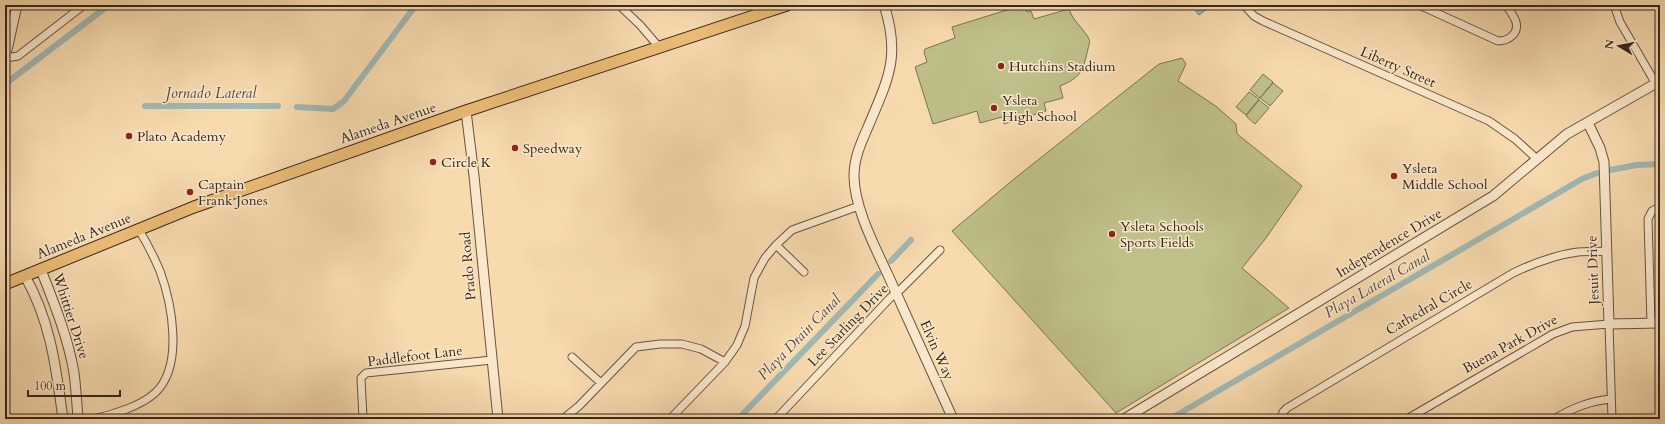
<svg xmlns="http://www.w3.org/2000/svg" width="1665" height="424" viewBox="0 0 1665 424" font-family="Cardo,serif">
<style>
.green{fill:#bfbf89;stroke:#7b7352}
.water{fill:#a1b8b4;stroke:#777e77}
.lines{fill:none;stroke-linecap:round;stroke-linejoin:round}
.canal{stroke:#a1b8b4;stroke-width:6}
.minor-casing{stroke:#675440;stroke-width:9}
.tertiary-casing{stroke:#675440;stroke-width:11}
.primary-casing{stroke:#37271b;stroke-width:13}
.minor{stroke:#fae7ca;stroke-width:7}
.tertiary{stroke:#fae7ca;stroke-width:9}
.primary{stroke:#ecbd77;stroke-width:11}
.poi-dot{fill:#8f2418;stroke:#fae7ca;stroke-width:1.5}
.labels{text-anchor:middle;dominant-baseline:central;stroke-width:3;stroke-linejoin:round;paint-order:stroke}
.poi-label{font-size:14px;fill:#37271b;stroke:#fae7ca;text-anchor:start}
.street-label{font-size:14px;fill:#37271b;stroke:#fae7ca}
.water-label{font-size:15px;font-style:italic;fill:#524b41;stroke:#fae7ca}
</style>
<rect width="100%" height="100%" fill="#f7daae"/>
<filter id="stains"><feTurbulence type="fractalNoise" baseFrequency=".005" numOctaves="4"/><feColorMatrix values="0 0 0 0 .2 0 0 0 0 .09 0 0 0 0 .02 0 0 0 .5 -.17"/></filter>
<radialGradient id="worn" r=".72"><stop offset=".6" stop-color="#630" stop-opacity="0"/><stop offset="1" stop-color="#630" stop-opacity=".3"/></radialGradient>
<!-- green -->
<path class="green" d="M1023 5H1025L1027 12 1031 11 1034 19 1069 9C1073 21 1082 27 1088 37 1091 42 1089 44 1088 49 1083 70 1082 77 1060 86L1063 98 1044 103 1046 111 1004 124 1002 117 980 123 977 111 933 124 915 67 927 62 924 52 925 49 955 38 952 27Z
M1182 58 1186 64 1178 81 1217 107 1236 124 1237 134 1302 186 1266 238 1242 268 1289 308 1116 413 952 231 1014 179 1159 64Z
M1263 74 1273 82 1260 98 1250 90Z
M1273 83 1283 91 1270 106 1260 98Z
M1249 92 1259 99 1246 115 1236 107Z
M1259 100 1269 108 1255 124 1246 116Z"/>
<!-- water -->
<path class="water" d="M1198 5H1212L1199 15 1194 9Z"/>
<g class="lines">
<!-- canal -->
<path class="canal" d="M5 84 109 5
M145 106H278
M297 107 333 109 344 101 416 5
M1610 170 1637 165 1660 164
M891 261 911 240
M738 419 878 274
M1170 419 1582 179 1597 173"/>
<defs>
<path id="minor" d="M619 5 640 25 659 47
M1244 5 1254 16 1263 21 1489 121 1515 139 1537 159
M1419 5 1498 41C1508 41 1519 34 1516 22 1514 16 1509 10 1506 5
M1614 5 1620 22 1660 91
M6 58 18 56 84 5
M776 245 804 272
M1651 323 1648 219 1652 211 1660 207
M572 357 601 383
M93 419C112 415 141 406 155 393 184 366 172 304 160 271 154 257 147 243 139 230
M363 419 361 378 366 373 492 360
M563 419 579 406 636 347 660 344H682L701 349 725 362
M670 419 725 362 737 345 745 326 754 278 765 258 776 245 792 230 859 206
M776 419 891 297 901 289 940 250
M1281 419 1283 412 1287 408 1513 273C1534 263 1555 255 1578 252 1588 251 1597 252 1606 251
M1407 419 1553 334 1572 327 1609 324 1612 419
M1554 419C1573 408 1589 401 1611 399"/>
<path id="tertiary" d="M884 5C901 57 888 79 868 127 861 143 854 158 854 176 854 207 875 247 888 275 910 323 931 371 953 419
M5 59 17 5
M466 111 474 176 498 419
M1588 123 1600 148 1604 162 1609 324 1660 323
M41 270C54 303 68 337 74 373 76 388 77 404 78 419
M25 276C51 322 56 368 63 419
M1124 419 1493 196 1567 134 1660 81"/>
<path id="primary" d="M5 284 194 207 466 111 787 5"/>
</defs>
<!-- minor casing -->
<use href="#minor" class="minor-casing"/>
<!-- tertiary casing -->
<use href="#tertiary" class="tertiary-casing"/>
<!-- primary casing -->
<use href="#primary" class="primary-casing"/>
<!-- minor -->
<use href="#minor" class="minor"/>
<!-- tertiary -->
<use href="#tertiary" class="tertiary"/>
<!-- primary -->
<use href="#primary" class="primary"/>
</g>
<!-- markers -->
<g class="poi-dot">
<circle cx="1001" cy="66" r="4"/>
<circle cx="994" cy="108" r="4"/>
<circle cx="129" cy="136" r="4"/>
<circle cx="515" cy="148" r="4"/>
<circle cx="433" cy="162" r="4"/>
<circle cx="1394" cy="176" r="4"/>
<circle cx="190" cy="192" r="4"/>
<circle cx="1112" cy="234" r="4"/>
</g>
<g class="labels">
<!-- poi labels -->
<g class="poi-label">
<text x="1009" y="66">Hutchins Stadium</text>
<text x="1002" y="100">Ysleta<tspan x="1002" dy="16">High School</tspan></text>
<text x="137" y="136">Plato Academy</text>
<text x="523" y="148">Speedway</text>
<text x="441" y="162">Circle K</text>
<text x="1402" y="168">Ysleta<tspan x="1402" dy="16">Middle School</tspan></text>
<text x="198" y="184">Captain<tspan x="198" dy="16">Frank Jones</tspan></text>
<text x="1120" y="226">Ysleta Schools<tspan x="1120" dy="16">Sports Fields</tspan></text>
</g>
<!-- street labels -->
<g class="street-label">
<text transform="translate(1398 67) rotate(24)">Liberty Street</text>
<text transform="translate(388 123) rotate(-19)">Alameda Avenue</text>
<text transform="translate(84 236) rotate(-22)">Alameda Avenue</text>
<text transform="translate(1389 243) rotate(-31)">Independence Drive</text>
<text transform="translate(468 266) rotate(-95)">Prado Road</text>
<text transform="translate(1593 270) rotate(-92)">Jesuit Drive</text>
<text transform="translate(1429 307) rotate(-30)">Cathedral Circle</text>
<text transform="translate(71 316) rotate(72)">Whittier Drive</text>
<text transform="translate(848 325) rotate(-46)">Lee Starling Drive</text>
<text transform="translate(1510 344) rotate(-29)">Buena Park Drive</text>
<text transform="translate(937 350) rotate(66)">Elvin Way</text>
<text transform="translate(415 356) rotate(-7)">Paddlefoot Lane</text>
</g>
<!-- water labels -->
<g class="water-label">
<text x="211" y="93">Jornado Lateral</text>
<text transform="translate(1377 284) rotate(-30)">Playa Lateral Canal</text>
<text transform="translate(799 337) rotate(-46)">Playa Drain Canal</text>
</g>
</g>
<!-- margin -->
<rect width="1665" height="424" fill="none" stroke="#f7daae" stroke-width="20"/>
<rect x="6" y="6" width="1653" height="412" fill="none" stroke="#37271b" stroke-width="2"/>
<rect x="10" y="10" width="1645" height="404" fill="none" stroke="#37271b"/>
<!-- north arrow -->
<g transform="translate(1619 46) rotate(280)" stroke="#fae7ca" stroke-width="3" paint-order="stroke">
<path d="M0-3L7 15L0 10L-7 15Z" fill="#37271b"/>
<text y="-6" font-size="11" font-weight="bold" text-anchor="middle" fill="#37271b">N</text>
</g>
<!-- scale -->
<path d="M28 390v6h92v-6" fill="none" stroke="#37271b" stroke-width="2"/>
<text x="34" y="390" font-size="12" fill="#37271b" stroke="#fae7ca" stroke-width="3" paint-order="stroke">100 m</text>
<rect width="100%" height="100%" filter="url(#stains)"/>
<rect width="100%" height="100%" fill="url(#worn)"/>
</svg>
